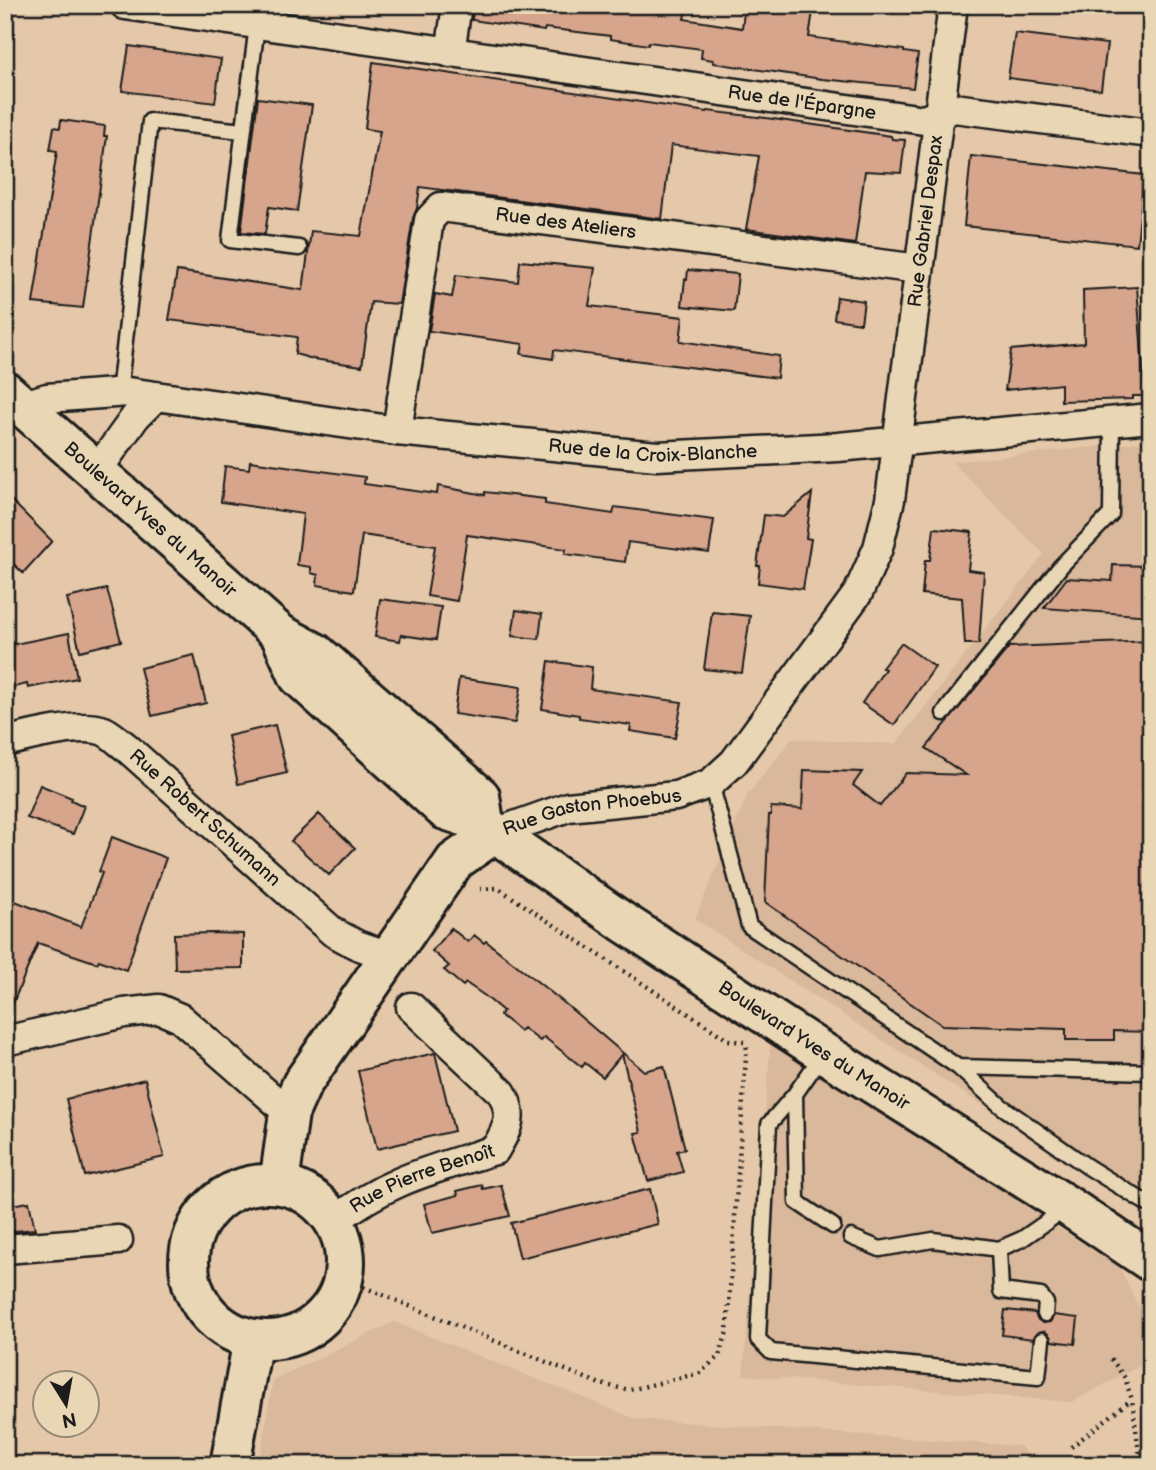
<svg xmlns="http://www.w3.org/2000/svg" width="1156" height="1470" viewBox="0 0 1156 1470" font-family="'Balsamiq Sans',sans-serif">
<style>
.built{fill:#d9b89b}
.building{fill:#d7a58c;stroke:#1c1c1c;stroke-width:2}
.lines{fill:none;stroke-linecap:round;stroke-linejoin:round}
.lane-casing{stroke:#1c1c1c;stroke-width:19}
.street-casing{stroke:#1c1c1c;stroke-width:33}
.secondary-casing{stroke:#1c1c1c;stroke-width:44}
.path{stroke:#1c1c1c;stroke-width:4.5;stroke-dasharray:2 5;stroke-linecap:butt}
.lane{stroke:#e9d6b4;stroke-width:14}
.street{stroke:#e9d6b4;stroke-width:28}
.secondary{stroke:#e9d6b4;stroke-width:38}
.labels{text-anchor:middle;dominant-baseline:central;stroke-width:6;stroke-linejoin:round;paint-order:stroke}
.street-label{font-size:19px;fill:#1c1c1c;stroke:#e9d6b4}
</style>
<rect width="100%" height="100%" fill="#e5c8a9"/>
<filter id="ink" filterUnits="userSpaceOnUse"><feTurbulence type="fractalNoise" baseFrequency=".0143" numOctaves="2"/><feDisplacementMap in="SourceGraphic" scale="14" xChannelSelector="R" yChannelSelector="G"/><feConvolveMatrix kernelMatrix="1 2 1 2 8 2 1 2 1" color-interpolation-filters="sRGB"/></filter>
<g filter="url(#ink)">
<!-- built -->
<path class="built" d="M1151 441V1214L695 919 748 794 792 739 896 744 1044 554 952 462Z
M771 1040 1120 1268 1151 1332V1360L1071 1402 743 1375Z
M394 1322 636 1419 1020 1446 1037 1465H259L273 1380Z"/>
<!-- building -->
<path class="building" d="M473 5H654L686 10 684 19 742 28 745 5H814L809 37 904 50V52L918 54 913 88 822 79 713 63V60L701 58 702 49 649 42 648 45 610 39V36L545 28 544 31 472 20Z
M1015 33 1107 44 1101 90 1008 78Z
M129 46 221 59 215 103 122 91Z
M373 62 707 112 708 111 766 118 891 136 892 139 905 140 901 173 865 171 855 244 746 229 759 156 671 145 662 219 420 187 417 208 413 218 399 304 371 302 362 366 313 359 295 354 297 337 169 320 177 271 303 290 311 231 361 236 380 131 365 129Z
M258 98 312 105 297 211 269 207 265 234 241 232Z
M61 120 105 126 104 136H107L83 308 33 303 57 151 50 150 54 127 60 128Z
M971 156 1144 175 1137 245 964 226Z
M520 261 595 268 589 306 683 317 680 341 779 356 777 378 554 350 553 359 521 354 523 344 429 331 435 294 452 297 456 275 518 282Z
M688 270 738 274 734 311 682 306 685 279H687Z
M1137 287 1145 396H1133V399L1061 401V384L1005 390 1011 350 1084 343 1083 290Z
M837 297 864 301 861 323 834 319Z
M250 461 365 477 364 484 437 494 438 486 485 495V492L545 499V504L613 514 615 507 714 520 709 553 628 542 625 562 565 554 566 549 467 535 457 601 427 596 435 546 362 535 354 591 317 585 318 575 311 573V567L297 565 303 514 221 502 225 466 249 469Z
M812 493 806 538 811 539 803 589 758 583 760 566H757L764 515 783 517Z
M5 494 52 541 23 573 5 556Z
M934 528 972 532 968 570 984 572 979 644H965L962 598 922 594 925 560H930Z
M1113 565 1151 566V616L1044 608 1067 578 1112 581Z
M107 589 121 641 80 651 67 598Z
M380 599 441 607 436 640 401 635 400 641 375 637Z
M516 610 542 614 539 639 512 636Z
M712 612 750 616 742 673 704 669Z
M69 633 77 678 28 688 27 684 5 689V646Z
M1151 641V1032L1114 1031V1040H1066V1029L942 1025 765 902 769 815H771V807L802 809 804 770 862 772 853 785 880 806 906 773 966 775 926 748 1009 647Z
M901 643 935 667 894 725 862 703 885 669 882 668Z
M194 655 206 703 152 716 140 668Z
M549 661 592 667 590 689 682 702 675 738 630 731 631 725 579 718V715L542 709Z
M459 678 521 687 515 723 454 714Z
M275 725 287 773 238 784 228 736Z
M40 785 72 798 71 800 84 806 73 834 27 818Z
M319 814 355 848 329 875 291 841Z
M112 837 166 858 126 970 99 960 97 963 38 943 5 1022V897L81 927 102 873 99 872Z
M451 928 468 942 474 935 484 943 486 941 563 1002 644 1071 664 1066 685 1149 677 1151 683 1172 648 1181 635 1133 641 1132 622 1054 603 1077 585 1063 582 1067 544 1037 540 1041 523 1028 520 1031 500 1015 503 1011 485 996 466 983 463 986 444 970 449 966 432 951Z
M213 933 243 934V968L175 969 174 934Z
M435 1053 454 1131 377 1149 358 1071Z
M145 1079 164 1157 85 1176 66 1099Z
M482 1185 483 1189 501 1185 510 1216 432 1233 424 1204 458 1195 457 1191Z
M650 1189 658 1224 520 1258 511 1223Z
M29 1202 35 1229 5 1232V1206Z
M1005 1310 1035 1313 1037 1319 1043 1323 1050 1322 1054 1315 1078 1318 1075 1344 1052 1341 1050 1336 1044 1331 1038 1332 1033 1339 1002 1335Z"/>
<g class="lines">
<defs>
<path id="lane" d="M257 25 230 240 299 248
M119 393 150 121 243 131
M944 713 1061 566 1111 514 1112 422
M711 783 749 926 958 1067 1151 1072
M823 1054 795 1094 797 1202 833 1226
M958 1067 1001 1106 1088 1167 1151 1206
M795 1094 769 1124 758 1339 771 1352 1038 1377 1042 1340
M851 1237 880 1249 933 1240 999 1249 1022 1239 1065 1209
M999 1249 1001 1291 1041 1296 1046 1303 1045 1314"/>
<g id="street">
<path id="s1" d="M125 5 924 120 954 108 1151 133"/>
<path d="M450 53 457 5"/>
<path id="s2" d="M21 406 47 398 128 392 397 431 657 456 838 447 1151 418"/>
<path id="s3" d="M397 431 429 220 441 207 919 269"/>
<path d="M96 472 136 416 155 397"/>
<path id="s4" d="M5 742C28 736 82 722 104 731 111 734 119 742 126 747L333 932 357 945 389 956"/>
<path id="s5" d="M495 833 568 807 676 796 711 783 734 762 858 593 878 548 890 500 953 5"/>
<path d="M5 1041 124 1013 159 1009 180 1018 289 1113"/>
<path id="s6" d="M335 1221C386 1180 434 1169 495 1150 507 1129 515 1117 502 1093L411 1007"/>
<path d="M5 1249 118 1240"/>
</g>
<g id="secondary">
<path id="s7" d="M5 391 280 634 316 653 480 796 484 823"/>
<path id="s8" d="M280 634 299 677 445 810 484 823 495 833 623 922 824 1053 1068 1206 1151 1262"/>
<circle cx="267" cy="1262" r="78"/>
<path d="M279 1184 289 1113 302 1084 455 861 495 833"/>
<path d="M230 1465 253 1339"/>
</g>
</defs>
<!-- lane casing -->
<use href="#lane" class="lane-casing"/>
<!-- street casing -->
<use href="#street" class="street-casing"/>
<!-- secondary casing -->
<use href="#secondary" class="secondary-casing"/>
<!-- path -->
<path class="path" d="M480 889 498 888 728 1040 744 1042
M344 1279 600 1384 630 1390 700 1373 719 1356 727 1332 747 1042
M1111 1359 1125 1378 1132 1400 1139 1452 1133 1465
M1071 1447 1131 1400"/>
<!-- lane -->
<use href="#lane" class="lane"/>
<!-- street -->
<use href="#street" class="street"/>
<!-- secondary -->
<use href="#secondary" class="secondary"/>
</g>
</g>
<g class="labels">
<!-- street labels -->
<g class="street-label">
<text stroke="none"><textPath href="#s1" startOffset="684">Rue de l'Épargne</textPath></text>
<text stroke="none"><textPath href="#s5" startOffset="844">Rue Gabriel Despax</textPath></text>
<text stroke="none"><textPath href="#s3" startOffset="357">Rue des Ateliers</textPath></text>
<text stroke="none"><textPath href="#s2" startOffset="637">Rue de la Croix-Blanche</textPath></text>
<text stroke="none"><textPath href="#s7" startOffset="194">Boulevard Yves du Manoir</textPath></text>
<text stroke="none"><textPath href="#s5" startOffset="100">Rue Gaston Phoebus</textPath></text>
<text stroke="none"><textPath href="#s4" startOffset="234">Rue Robert Schumann</textPath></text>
<text stroke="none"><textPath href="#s8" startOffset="684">Boulevard Yves du Manoir</textPath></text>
<text stroke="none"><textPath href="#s6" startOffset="98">Rue Pierre Benoît</textPath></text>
</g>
</g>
<!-- margin -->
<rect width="1156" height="1470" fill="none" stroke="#e9d6b4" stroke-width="28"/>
<rect x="14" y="14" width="1128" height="1442" fill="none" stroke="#1c1c1c" stroke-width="2.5" filter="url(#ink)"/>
<!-- north arrow -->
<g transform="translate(66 1404) rotate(169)"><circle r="33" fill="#e9d6b4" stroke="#978c77" stroke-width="2"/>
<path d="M0-5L12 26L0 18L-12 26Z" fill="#1c1c1c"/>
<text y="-10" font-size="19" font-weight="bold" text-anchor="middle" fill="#1c1c1c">N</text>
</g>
</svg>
